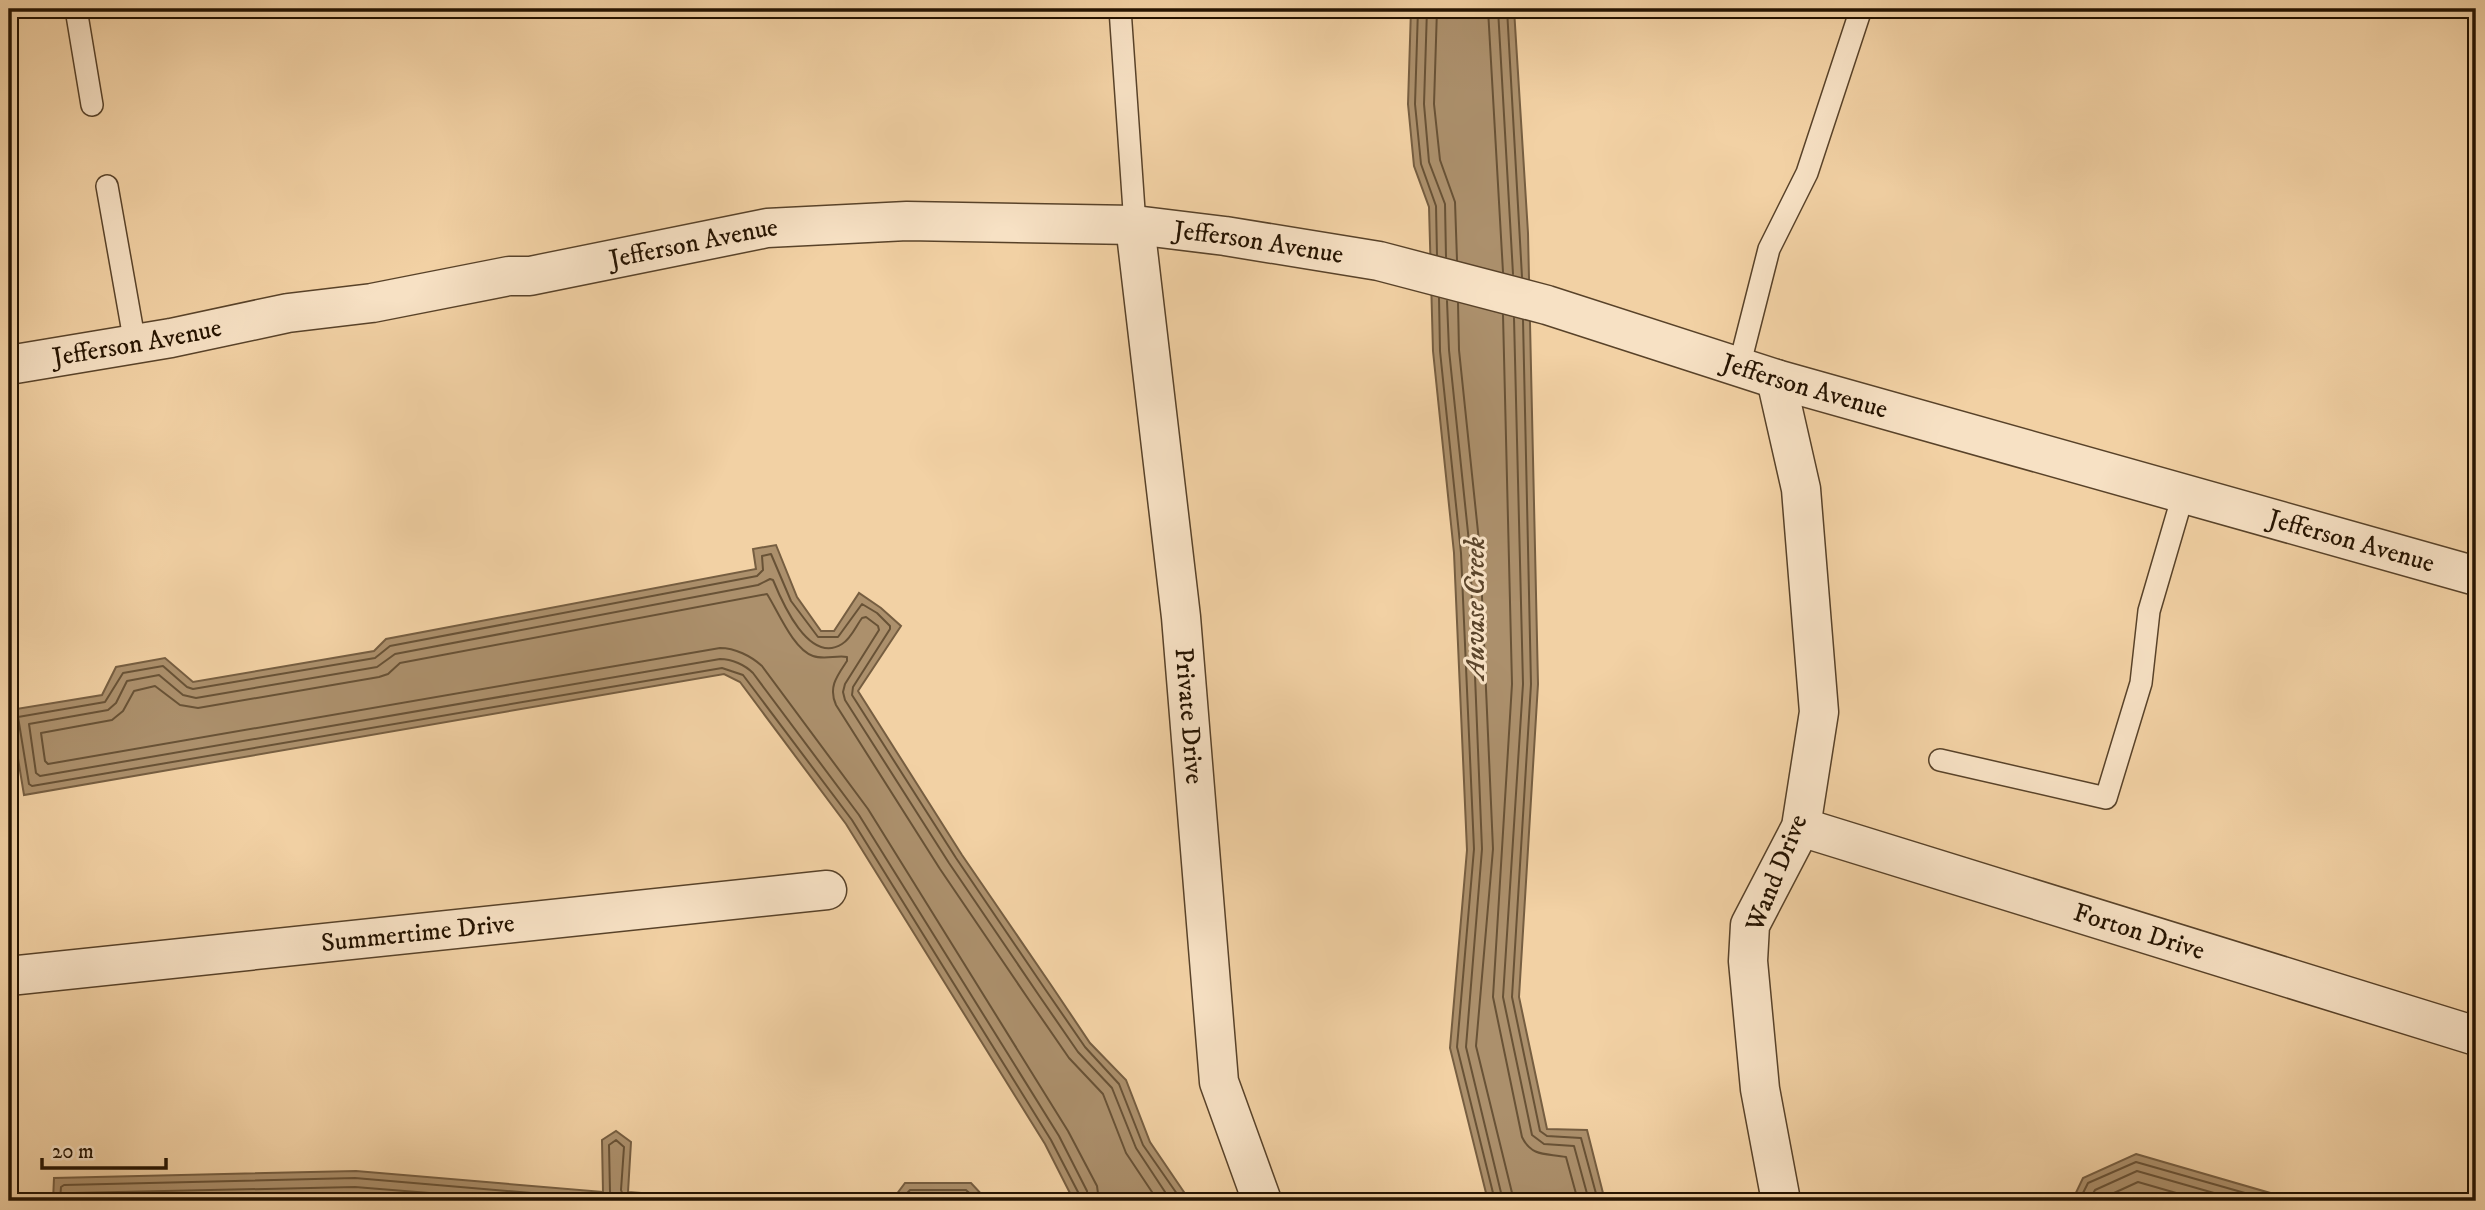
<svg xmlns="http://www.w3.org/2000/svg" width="2485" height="1210" viewBox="0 0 2485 1210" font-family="'IM FELL DW Pica',serif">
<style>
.water{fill:#ac906c;stroke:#765e41;stroke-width:2}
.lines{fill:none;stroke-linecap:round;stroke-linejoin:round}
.shore{stroke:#685236;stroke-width:2}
.service-casing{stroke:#584229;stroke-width:24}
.minor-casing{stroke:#584229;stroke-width:41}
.tertiary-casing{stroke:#584229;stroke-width:41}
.service{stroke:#f7e1c4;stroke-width:21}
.minor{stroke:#f7e1c4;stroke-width:38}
.tertiary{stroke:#f7e1c4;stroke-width:38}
.labels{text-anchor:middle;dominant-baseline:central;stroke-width:6;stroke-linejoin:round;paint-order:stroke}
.street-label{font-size:26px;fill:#251300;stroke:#f7e1c4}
.water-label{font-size:28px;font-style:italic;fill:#5b452b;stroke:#f7e1c4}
</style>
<rect width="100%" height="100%" fill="#f2d1a4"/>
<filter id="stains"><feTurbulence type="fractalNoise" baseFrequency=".00286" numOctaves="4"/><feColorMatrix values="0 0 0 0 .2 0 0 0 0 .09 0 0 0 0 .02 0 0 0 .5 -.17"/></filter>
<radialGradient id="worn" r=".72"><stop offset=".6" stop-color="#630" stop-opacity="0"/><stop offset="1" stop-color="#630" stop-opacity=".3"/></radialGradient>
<!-- water -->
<path class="water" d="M1411 9H1514L1528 233 1538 684 1519 997 1547 1129 1587 1130 1605 1201H1488L1450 1048 1467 850 1454 553 1433 351 1429 207 1414 166 1408 104Z
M776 545 797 597 821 631H834L859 593 881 608 901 626 858 691 962 855 1051 985 1090 1043 1126 1080 1150 1142 1190 1201H53L54 1178 356 1171 603 1192 602 1140 616 1131 631 1142 628 1192 720 1199H893L905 1183H971L984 1197 1073 1199 1045 1144 846 824 740 682 724 674 24 795 10 710 102 695 116 667 165 658 193 682 374 651 386 639 756 569 753 549Z
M2136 1154 2298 1201H2072L2083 1178Z"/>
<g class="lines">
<!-- shore -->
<path class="shore" d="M1418 9 1415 104 1421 164 1436 206 1437 255
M1427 9 1424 104 1429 162 1445 204 1446 257
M1437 9 1434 104 1440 160 1455 202 1457 260
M1488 9 1503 272
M1498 9 1513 274
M1507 9 1522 277
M1439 298 1440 351 1461 553 1474 849 1457 1047 1495 1201
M1447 301 1449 350 1470 552 1482 849 1466 1047 1503 1201
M1458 303 1459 350 1480 551 1493 849 1476 1046 1514 1201
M1503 315 1512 684 1493 997 1522 1137C1532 1158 1548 1153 1566 1157L1578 1201
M1514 318 1523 684 1503 997 1532 1135 1544 1144 1574 1146 1589 1201
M1523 320 1531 684 1512 997 1540 1131 1547 1136 1581 1138 1598 1201
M60 1201 61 1187 64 1185 355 1178 602 1199 610 1192 609 1145 616 1140 624 1147 621 1190 623 1195 628 1199 660 1201
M69 1201 70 1195 73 1193 355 1187 528 1201
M176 1201 355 1197 404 1201
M900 1201 910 1190H966L978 1201
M1079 1201V1194L1051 1140 852 820 743 675 722 668 32 786 29 784 18 717 105 702 123 673 163 666 187 687 193 689 375 658 390 646 757 576 763 570 762 556 771 554 791 601 818 637H838L862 604 877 613 890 626V629L853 687 852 695 956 858 1045 989 1085 1047 1119 1084 1143 1145 1182 1201
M1088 1201 1087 1191 1059 1136 859 815 753 673C745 665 732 659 720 659L40 776 36 773 29 724 108 710 116 703 127 681 159 675 183 695 196 698 377 667 395 654 758 585 770 579 773 580C782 602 809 665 842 644 851 639 856 626 862 618L866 617 878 626 879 630 845 684 843 692 845 700 949 863 1038 994 1078 1052 1112 1088 1136 1148 1171 1201
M1099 1201 1097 1186 1068 1131 868 809 762 666C751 656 735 648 720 648L48 764 45 761 41 733 112 720 123 711 134 691 155 686 180 705 198 708 379 677 388 674 400 663 767 594C778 611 793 649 813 656 824 660 837 655 847 657V661C837 676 828 687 836 705L940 869 1029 1000 1069 1058 1103 1094 1126 1153 1158 1201
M2079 1201 2088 1183 2136 1162 2273 1201
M2089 1201 2095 1190 2137 1171 2242 1201
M2101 1201 2103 1198 2138 1182 2204 1201"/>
<defs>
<path id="service" d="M76 9 92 105
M1120 9 1135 225
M107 186 135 344
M1739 367 1769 249 1807 173 1861 9
M1940 760 2106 798 2141 683 2149 611 2183 495"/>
<g id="minor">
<path id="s1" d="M1135 225 1181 617 1219 1082 1262 1201"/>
<path d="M1776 379 1801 489 1819 712 1801 827 1750 925 1748 961 1760 1089 1781 1201"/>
<path id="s2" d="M1801 827 2476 1036"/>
<path id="s3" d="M9 976 827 890"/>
</g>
<g id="tertiary">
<path id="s4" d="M9 365 171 338 288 313 372 303 509 276H530L767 228 907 221 1135 225 1225 236 1379 261 1547 305 1776 379 2476 576"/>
</g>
</defs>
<!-- service casing -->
<use href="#service" class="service-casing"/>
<!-- minor casing -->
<use href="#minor" class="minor-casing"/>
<!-- tertiary casing -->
<use href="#tertiary" class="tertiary-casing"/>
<!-- service -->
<use href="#service" class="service"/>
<!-- minor -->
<use href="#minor" class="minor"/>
<!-- tertiary -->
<use href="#tertiary" class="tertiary"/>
</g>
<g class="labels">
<!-- street labels -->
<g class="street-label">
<text stroke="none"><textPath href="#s4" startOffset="1264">Jefferson Avenue</textPath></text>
<text stroke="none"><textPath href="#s4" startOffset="696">Jefferson Avenue</textPath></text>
<text stroke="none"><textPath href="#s4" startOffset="130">Jefferson Avenue</textPath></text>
<text stroke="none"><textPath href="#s4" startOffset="1830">Jefferson Avenue</textPath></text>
<text stroke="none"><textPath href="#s4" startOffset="2398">Jefferson Avenue</textPath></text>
<text stroke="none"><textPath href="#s1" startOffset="494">Private Drive</textPath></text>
<text transform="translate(1777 873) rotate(-68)">Wand Drive</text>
<text stroke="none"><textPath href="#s2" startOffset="354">Forton Drive</textPath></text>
<text stroke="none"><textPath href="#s3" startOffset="411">Summertime Drive</textPath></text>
</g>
<!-- water labels -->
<g class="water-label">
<text transform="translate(1475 608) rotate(-90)">Auvase Creek</text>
</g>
</g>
<!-- margin -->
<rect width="2485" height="1210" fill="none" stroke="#f2d1a4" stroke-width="35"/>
<rect x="10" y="10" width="2464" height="1189" fill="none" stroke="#251300" stroke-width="3.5"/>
<rect x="18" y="18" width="2450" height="1175" fill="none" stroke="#251300" stroke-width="2"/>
<!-- scale -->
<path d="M42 1158v10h124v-10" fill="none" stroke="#251300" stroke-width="3.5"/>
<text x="52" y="1158" font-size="21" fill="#251300" stroke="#f7e1c4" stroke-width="5" paint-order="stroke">20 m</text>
<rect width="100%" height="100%" filter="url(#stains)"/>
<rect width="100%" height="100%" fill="url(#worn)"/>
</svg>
